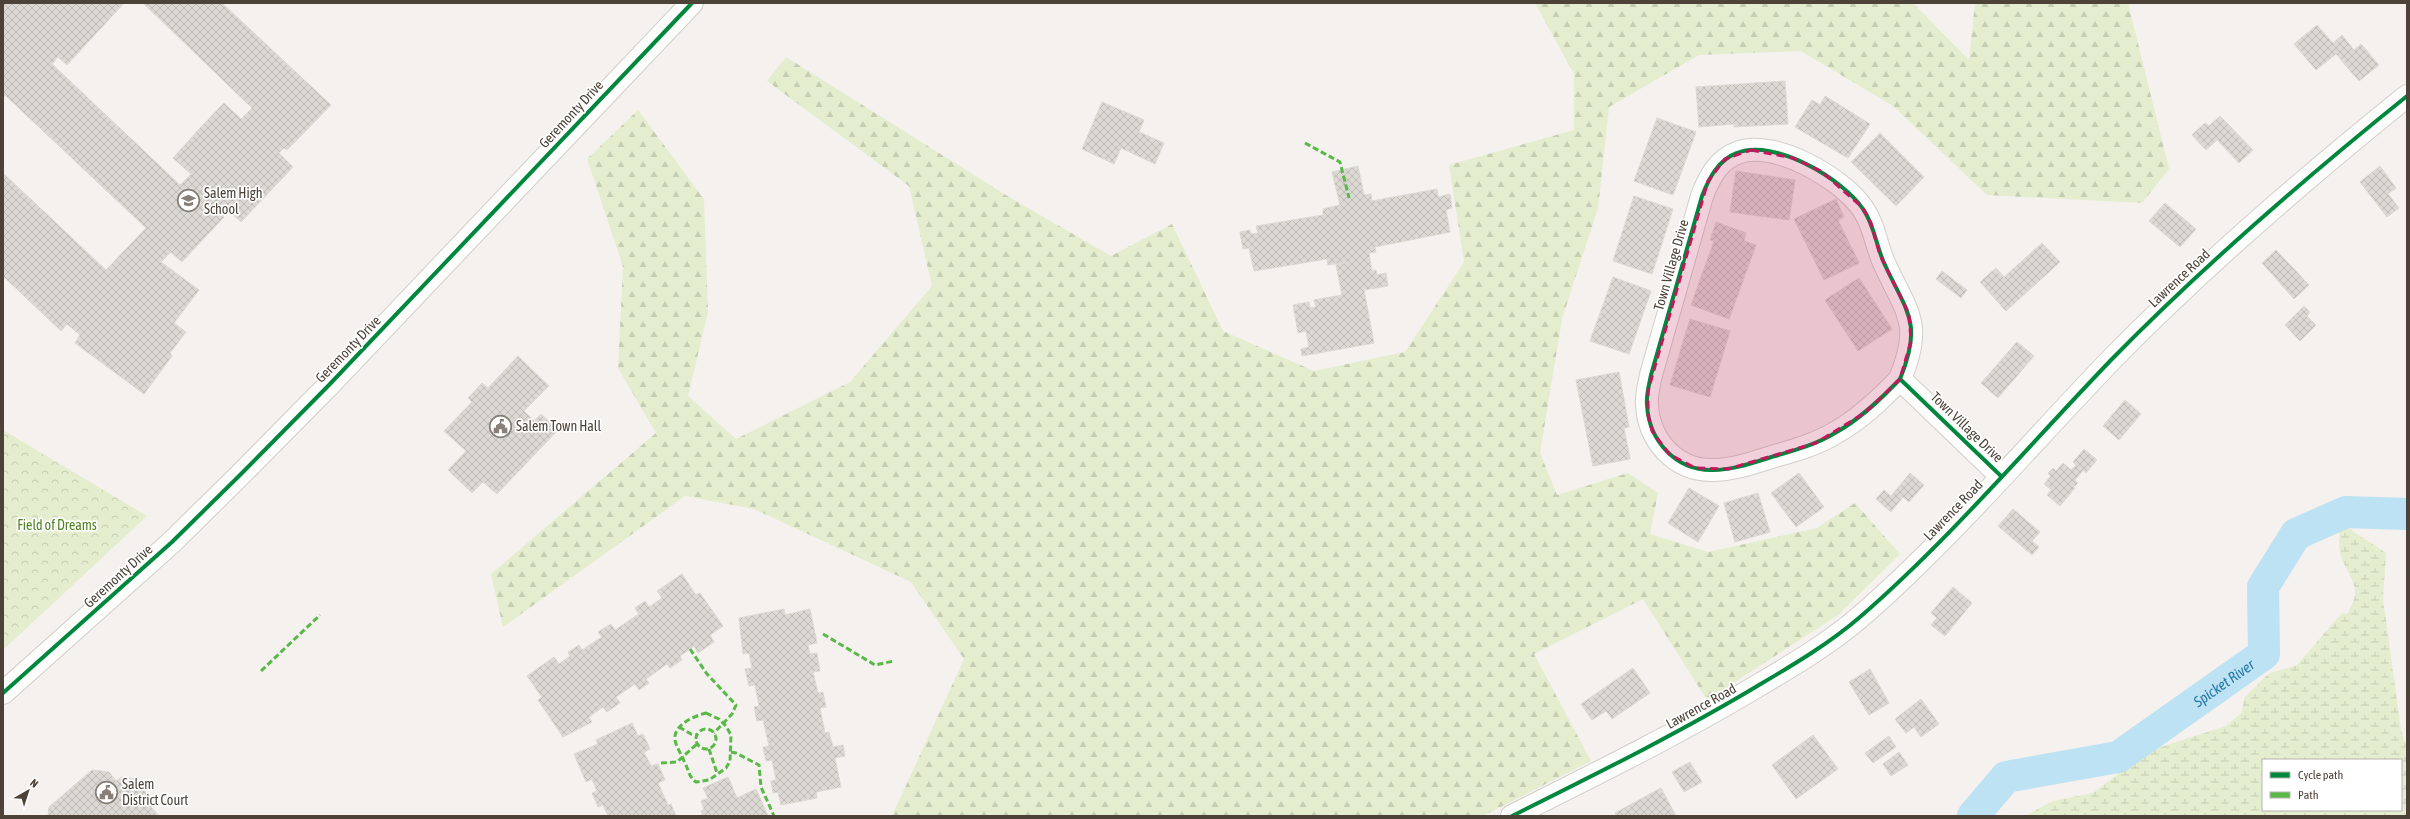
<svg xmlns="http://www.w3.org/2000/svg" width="2410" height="819" viewBox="0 0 2410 819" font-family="'Asap Condensed',sans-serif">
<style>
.forest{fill:url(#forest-firs)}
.wetland{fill:url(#wetland-marsh);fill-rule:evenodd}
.park{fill:url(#park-crowns)}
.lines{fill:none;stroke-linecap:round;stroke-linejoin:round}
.river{stroke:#bde2f3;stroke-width:32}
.building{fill:url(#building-cross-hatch);stroke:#dcd8d4}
.minor-casing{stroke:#d2cfcb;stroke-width:24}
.minor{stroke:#fdfdfc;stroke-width:22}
.quiet{stroke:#58b947;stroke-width:3;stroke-dasharray:6 3;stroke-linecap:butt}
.cycleway-casing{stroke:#fff;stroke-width:6}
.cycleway{stroke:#00873e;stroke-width:4}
.marked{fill:#c2185b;fill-opacity:0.2;stroke:#c2185b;stroke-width:3;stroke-dasharray:8 5;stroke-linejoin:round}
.labels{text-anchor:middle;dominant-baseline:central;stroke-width:3.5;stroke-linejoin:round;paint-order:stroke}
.street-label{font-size:14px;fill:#4c4238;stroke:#fff}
.poi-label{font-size:14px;fill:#4c4238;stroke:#fff;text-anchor:start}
.park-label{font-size:14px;fill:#518326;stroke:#fff}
.water-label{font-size:15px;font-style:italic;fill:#257aa6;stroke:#fff}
</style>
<defs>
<pattern id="forest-firs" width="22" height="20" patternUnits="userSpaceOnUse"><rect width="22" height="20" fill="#e4eece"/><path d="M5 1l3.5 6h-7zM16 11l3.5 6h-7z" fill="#c5cdb2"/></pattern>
<pattern id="wetland-marsh" width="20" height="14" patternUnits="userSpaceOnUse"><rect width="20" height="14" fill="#e4eece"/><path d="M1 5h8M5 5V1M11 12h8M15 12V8" fill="none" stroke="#c5cdb2"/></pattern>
<pattern id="park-crowns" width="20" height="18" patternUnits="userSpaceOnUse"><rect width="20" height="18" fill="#e4eece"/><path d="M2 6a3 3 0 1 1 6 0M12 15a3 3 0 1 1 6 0" fill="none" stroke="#c5cdb2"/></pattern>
<pattern id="building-cross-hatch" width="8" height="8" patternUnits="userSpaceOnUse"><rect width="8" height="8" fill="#dcd9d4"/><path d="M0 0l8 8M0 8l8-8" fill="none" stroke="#bebbb7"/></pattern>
</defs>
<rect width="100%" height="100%" fill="#f4f1ee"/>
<!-- forest -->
<path class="forest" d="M1535 3H1913L1969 60 1975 3H2128L2169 169 2142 203 1987 195 1893 106 1801 51 1699 55 1609 107 1598 208 1562 319 1540 453 1557 495 1628 473 1658 493 1650 534 1708 552 1817 528 1855 503 1900 554 1838 615 1707 700 1643 599 1534 654 1591 761 1483 816H892L964 659 911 582 754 509 685 496 503 627 491 574 656 433 618 368 623 266 587 159 638 110 704 199 708 312 688 396 736 439 850 382 932 286 909 186 767 81 786 57 1009 197 1111 256 1172 224 1223 331 1314 371 1405 352 1464 262 1449 165 1574 130V74Z"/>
<!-- wetland -->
<path class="wetland" d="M2339 522 2386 553 2383 599 2401 730 2407 749V816H2025L2053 801 2093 793 2146 752 2226 726 2242 712 2244 698 2268 674 2297 665 2342 613 2347 614C2365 585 2348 579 2340 553 2338 544 2340 531 2339 522ZM2263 760H2401V810H2263Z"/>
<!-- park -->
<path class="park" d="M3 430 147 516 3 650Z"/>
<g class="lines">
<!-- river -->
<path class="river" id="s1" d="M1973 816 2006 777 2118 757 2264 654 2263 587 2296 534 2346 512 2407 514"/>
</g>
<!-- building -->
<path class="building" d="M3 3H124L67 65 58 57 52 64 180 185 191 174 173 158 200 128 224 103 241 119 252 108 143 3H222L331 105 287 150 284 148 279 153 293 167 241 222 226 208 221 214 224 217 182 262 171 252 161 262 199 290 174 323 186 332 170 353 172 356 144 394 75 343 80 335 67 324 61 331 3 276V173L106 270 146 228 5 95 3 98Z
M2317 25 2333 43 2342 35 2354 50 2361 44 2379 65 2359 81 2336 54 2316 70 2294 44Z
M1785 81 1788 124 1734 127V124L1699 127 1696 87Z
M1825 96 1870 124 1848 158 1795 127 1812 100 1820 105Z
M1102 102 1144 120 1139 132 1164 143 1155 164 1121 148 1114 164 1082 149Z
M2220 116 2253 150 2239 163 2217 140 2206 150 2192 135 2205 123 2209 126Z
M1657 118 1696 132 1673 195 1634 181Z
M1880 133 1924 177 1896 206 1851 162Z
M1358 166 1364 195 1371 194 1372 201 1437 189 1438 197 1450 194 1452 208 1446 210 1450 232 1375 247 1376 252 1369 253 1372 271 1376 270 1377 275 1386 273 1388 286 1364 290 1374 343 1302 356 1301 349 1309 347 1306 331 1298 333 1293 305 1309 302 1310 308 1316 307 1314 300 1342 295 1336 265 1348 262 1328 265 1327 259 1254 271 1249 248 1243 249 1240 232 1250 230 1251 234 1258 233 1256 226 1323 215V209L1340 205 1332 172Z
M2380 166 2396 188 2388 194 2399 208 2387 217 2360 182Z
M1736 171 1795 180 1789 220 1730 212Z
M1634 196 1673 209 1652 274 1613 261Z
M1836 199 1844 217 1838 220 1859 263 1824 280 1794 219Z
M2165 203 2196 229 2180 247 2149 221Z
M1716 222 1746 233 1744 241 1756 245 1729 319 1691 305 1714 241 1710 240Z
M2042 243 2060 262 2006 311 1980 282 1996 268 2004 277Z
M2276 250 2309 285 2294 299 2262 263Z
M1942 271 1967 290 1961 298 1936 279Z
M1613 277 1651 291 1629 354 1590 341Z
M1859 278 1892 329 1858 351 1825 300Z
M2304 306 2310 312 2307 316 2316 325 2300 341 2285 325Z
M1690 319 1730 331 1710 397 1670 385Z
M2017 342 2034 356 1998 398 1981 383Z
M518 356 549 386 524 411 534 421 541 414 558 430 497 494 483 482 472 493 448 470 466 451 444 431 472 402 468 398 482 383 488 388Z
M1619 372 1629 427 1624 428 1630 459 1593 466 1576 380Z
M2125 400 2141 414 2119 440 2103 426Z
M2084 449 2097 460 2086 473 2083 470 2077 478 2075 480 2078 483 2075 486 2072 485 2075 488 2060 506 2047 495 2051 490 2044 484 2051 476 2048 473 2053 468 2056 471 2063 463 2071 470 2076 465 2073 462Z
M1799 473 1824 507 1796 527 1771 493Z
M1910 473 1924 485 1909 502 1903 497 1891 512 1876 499 1884 490 1891 496Z
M1689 488 1719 506 1698 542 1668 523Z
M1758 493 1770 532 1735 542 1724 503Z
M2013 509 2040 532 2032 541 2039 547 2032 555 1998 526Z
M682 574 696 595 700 593 723 626 710 635 714 642 698 653 694 646 680 656 682 660 670 668 667 664 646 679 649 683 639 690 635 684 616 697 620 703 607 712 603 707 589 717 592 722 563 737 538 700 542 697 527 676 554 657 559 664 570 656 568 652 579 645 582 650 602 637 598 632 611 624 615 630 639 614 635 608 645 601 649 607 662 598 657 591Z
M1953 587 1972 603 1945 636 1931 625 1937 618 1931 613Z
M784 609 785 615 810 609 817 643 808 645 810 654 817 653 820 671 813 672 818 693 823 692 826 707 820 708 825 733 829 732 833 747 843 745 845 756 835 758 841 787 816 792 817 798 781 805 778 792 773 793 771 781 776 780 772 760 766 761 763 747 769 746 763 720 757 721 754 707 759 706 755 685 749 686 745 669 752 668 749 653 743 654 739 618Z
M1633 668 1650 693 1612 719 1606 711 1592 720 1581 704Z
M1870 669 1889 703 1869 715 1849 682Z
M1921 699 1939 724 1921 737 1914 727 1906 733 1895 719Z
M632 723 638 736 643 734 650 749 644 752 651 766 658 764 665 780 658 783 668 805 671 804 676 816H608L603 805 598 807 592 793 597 791 592 779 586 782 574 754 598 744 596 740Z
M1813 735 1838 769 1796 799 1772 765Z
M1889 736 1896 747 1873 763 1865 753Z
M1899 752 1908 765 1891 776 1883 764Z
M1690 762 1702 782 1684 792 1672 772Z
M92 770 109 772 116 781 122 777 134 779 155 803 151 807 159 816H48L49 807Z
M728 777 737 798 756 789 768 816H703L701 811 704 809 701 801 708 798 703 788Z
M1661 788 1676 816H1617L1615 813Z"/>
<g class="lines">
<defs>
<path id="minor" d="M1900 379C1880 400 1860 419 1835 433 1817 444 1796 450 1775 456 1755 462 1734 470 1713 470 1676 471 1649 441 1647 405 1646 395 1649 385 1651 375L1702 196C1709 178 1718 160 1737 153 1774 138 1843 179 1863 209 1875 226 1876 247 1885 265 1907 313 1923 323 1900 379L2001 476
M3 693 172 542 239 476 329 385 692 3
M1512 816C1596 774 1679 733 1759 685 1793 665 1830 643 1860 617 1950 539 2029 445 2112 359 2204 265 2304 179 2407 96"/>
</defs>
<!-- minor casing -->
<use href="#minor" class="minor-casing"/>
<!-- minor -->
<use href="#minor" class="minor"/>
<!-- quiet -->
<path class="quiet" d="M1305 143 1340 162 1349 198
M823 634 875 665 894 661
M690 649 707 674 736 705 732 714 714 733
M261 671 320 615
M706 713 719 719 726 726 731 735 730 761 726 768 709 780 696 782C688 776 689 770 684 761 682 755 676 747 675 740 673 725 694 716 706 713Z
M679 727 691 734 697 735
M696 739a10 10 0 1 1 20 0a10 10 0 1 1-20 0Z
M709 749 717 773
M731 752 736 753 759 765 761 787 774 816
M661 763 677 762 697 744"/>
<defs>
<path id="cycleway" d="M1900 379C1880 400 1860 419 1835 433 1817 444 1796 450 1775 456 1755 462 1734 470 1713 470 1676 471 1649 441 1647 405 1646 395 1649 385 1651 375L1702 196C1709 178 1718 160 1737 153 1774 138 1843 179 1863 209 1875 226 1876 247 1885 265 1907 313 1923 323 1900 379L2001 476
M3 693 172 542 239 476 329 385 692 3
M1512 816C1596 774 1679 733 1759 685 1793 665 1830 643 1860 617 1950 539 2029 445 2112 359 2204 265 2304 179 2407 96"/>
</defs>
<!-- cycleway casing -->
<use href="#cycleway" class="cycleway-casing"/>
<!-- cycleway -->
<use href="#cycleway" class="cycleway"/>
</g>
<!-- marked area -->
<path class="marked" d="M1751 150 1793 158 1821 171 1863 208 1871 223 1880 255 1909 314 1911 341 1900 379 1866 412 1816 443 1728 469 1695 468 1669 454 1652 431 1648 415V391L1708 181 1725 159Z"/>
<!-- icons -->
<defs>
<symbol id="school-ring" viewBox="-11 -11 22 22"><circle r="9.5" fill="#fff" stroke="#877f78" stroke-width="1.5"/><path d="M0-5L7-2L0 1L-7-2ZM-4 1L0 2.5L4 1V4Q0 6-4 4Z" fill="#877f78"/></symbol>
<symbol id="civic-ring" viewBox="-11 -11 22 22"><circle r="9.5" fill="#fff" stroke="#877f78" stroke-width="1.5"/><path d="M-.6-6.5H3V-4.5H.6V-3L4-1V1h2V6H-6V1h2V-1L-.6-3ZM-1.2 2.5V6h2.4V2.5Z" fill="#877f78"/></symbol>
</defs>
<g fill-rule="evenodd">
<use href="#school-ring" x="176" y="188" width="25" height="25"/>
<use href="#civic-ring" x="488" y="414" width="25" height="25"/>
<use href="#civic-ring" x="94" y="780" width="25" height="25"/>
</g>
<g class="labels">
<!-- street labels -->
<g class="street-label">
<text transform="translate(571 114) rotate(-47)">Geremonty Drive</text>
<text transform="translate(1671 265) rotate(-74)">Town Village Drive</text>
<text transform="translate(2179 278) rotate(-43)">Lawrence Road</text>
<text transform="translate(348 349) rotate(-46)">Geremonty Drive</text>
<text transform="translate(1967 427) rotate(44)">Town Village Drive</text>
<text transform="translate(1953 510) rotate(-46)">Lawrence Road</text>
<text transform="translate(118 576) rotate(-42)">Geremonty Drive</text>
<text transform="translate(1701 706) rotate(-29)">Lawrence Road</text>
</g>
<!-- poi labels -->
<g class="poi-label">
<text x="204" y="193">Salem High<tspan x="204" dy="16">School</tspan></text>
<text x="516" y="426">Salem Town Hall</text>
<text x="122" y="784">Salem<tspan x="122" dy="16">District Court</tspan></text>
</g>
<!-- park labels -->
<g class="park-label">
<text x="57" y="525">Field of Dreams</text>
</g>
<!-- water labels -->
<g class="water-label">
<text stroke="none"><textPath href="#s1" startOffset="294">Spicket River</textPath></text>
</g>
</g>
<!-- border -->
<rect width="2410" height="819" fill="none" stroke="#4c4238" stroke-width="8"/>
<!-- legend -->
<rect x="2262" y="759" width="140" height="52" fill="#ffffff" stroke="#b7b3af"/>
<rect x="2270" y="772" width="20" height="6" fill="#00873e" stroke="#b7b3af"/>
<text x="2298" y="779" font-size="12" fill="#4c4238">Cycle path</text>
<rect x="2270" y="792" width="20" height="6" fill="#58b947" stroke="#b7b3af"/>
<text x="2298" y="799" font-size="12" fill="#4c4238">Path</text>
<!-- north arrow -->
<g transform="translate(28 791) rotate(39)" stroke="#ffffff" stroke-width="3" paint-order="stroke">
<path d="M0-3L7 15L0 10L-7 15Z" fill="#4c4238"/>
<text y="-6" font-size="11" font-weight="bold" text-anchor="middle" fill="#4c4238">N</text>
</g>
</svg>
